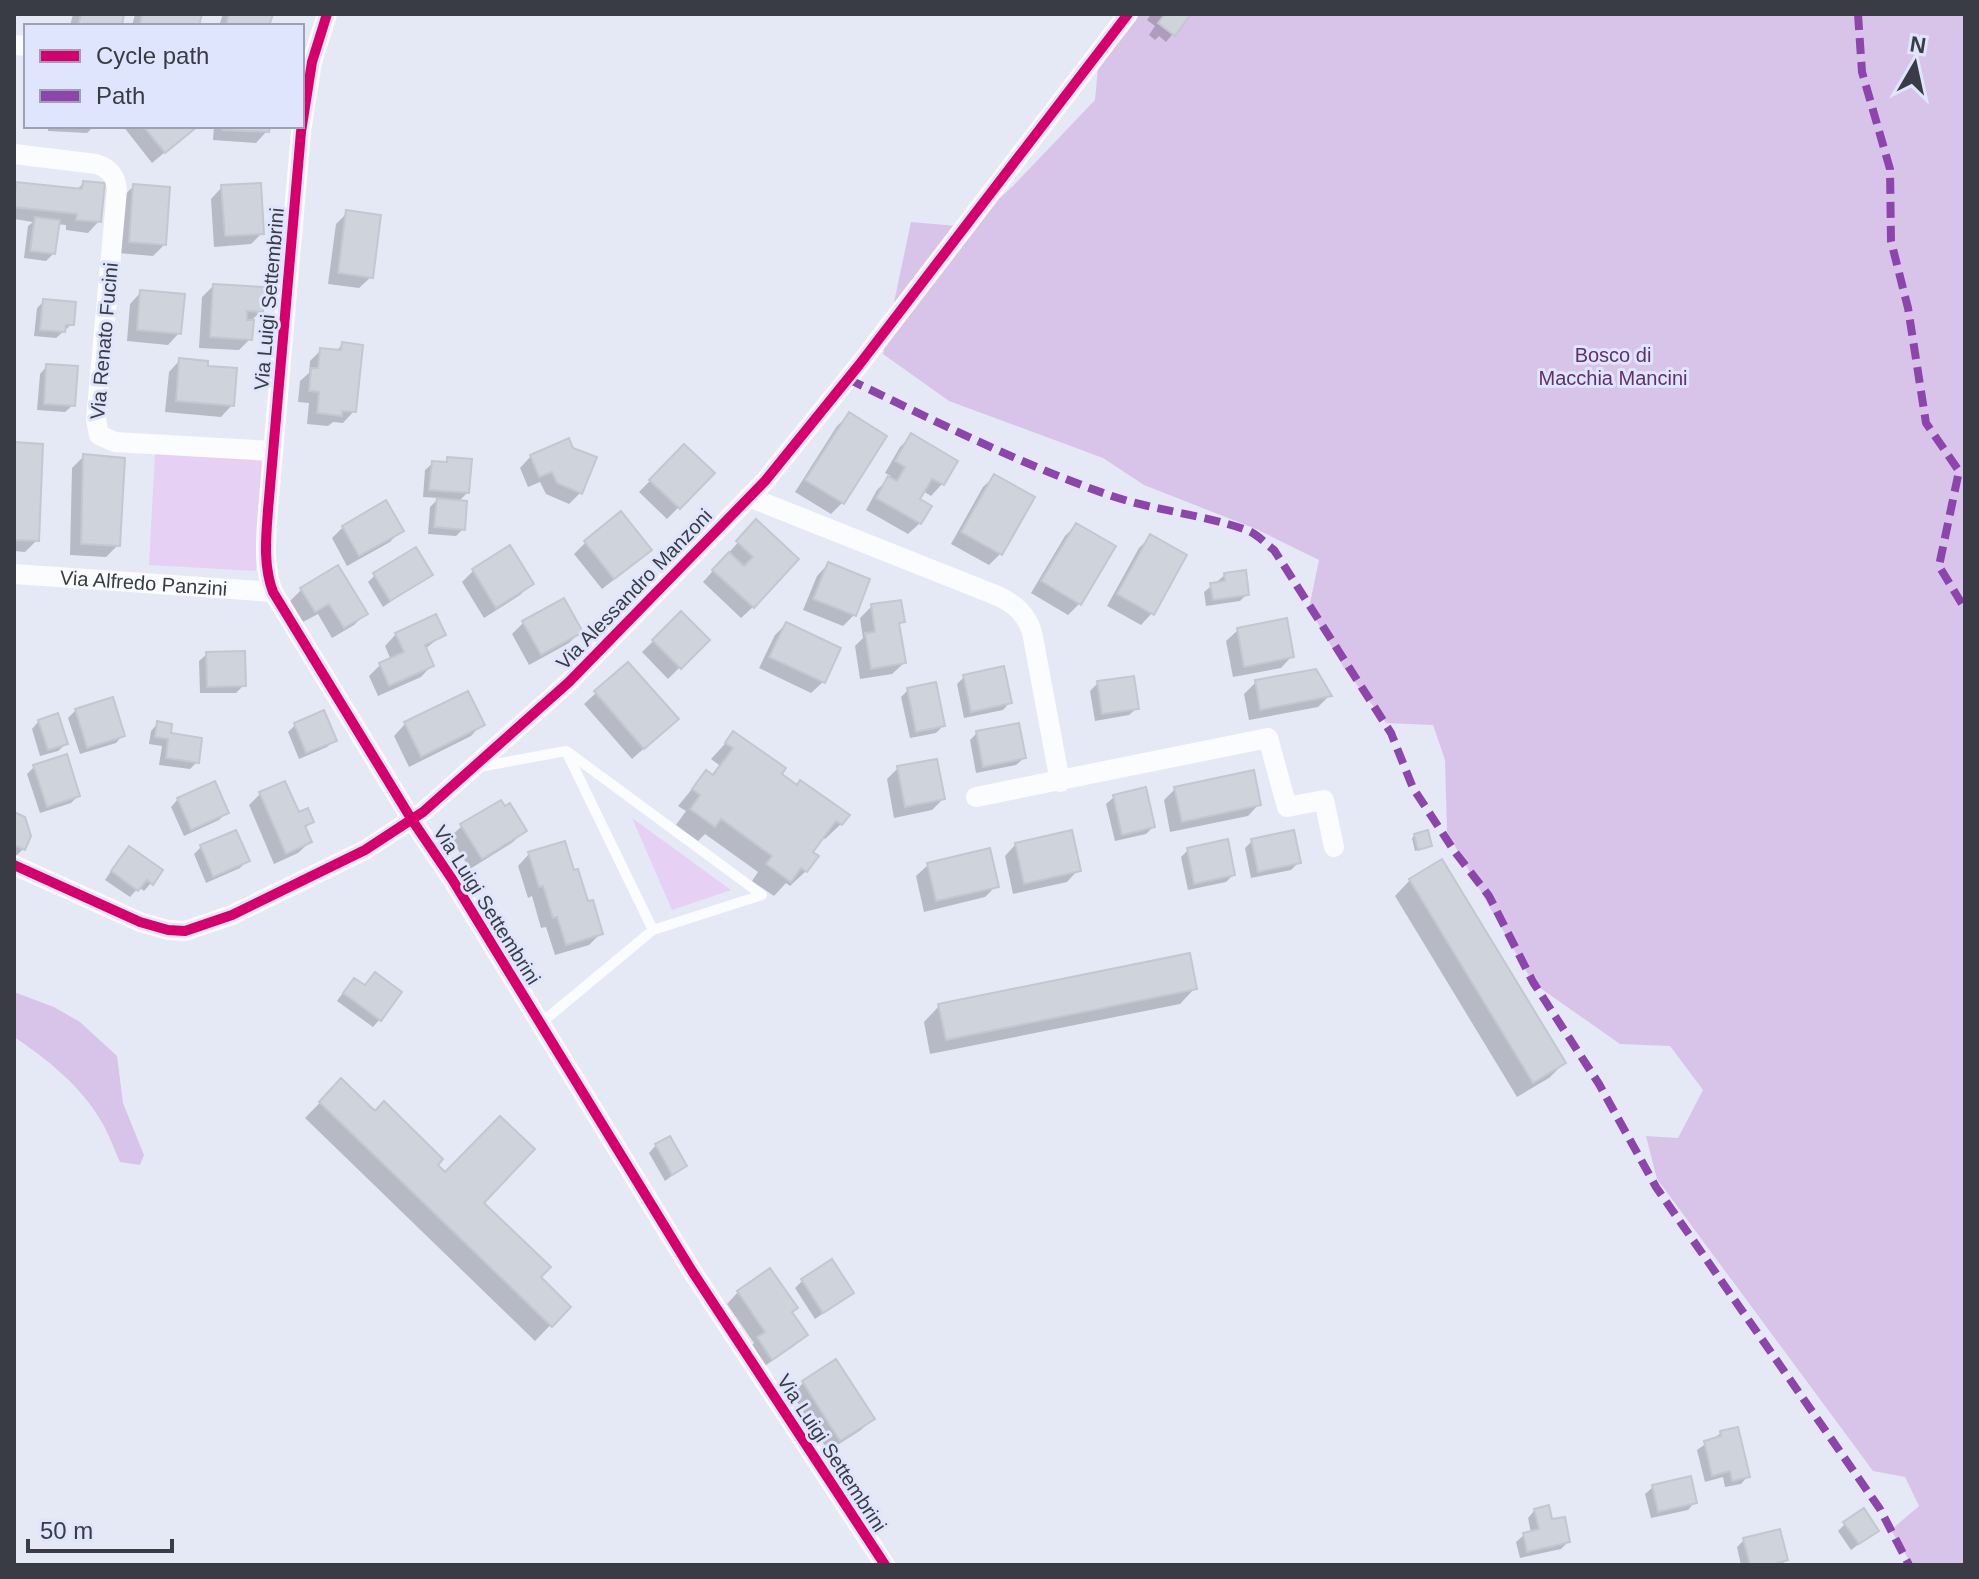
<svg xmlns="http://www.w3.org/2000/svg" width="1979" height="1579" viewBox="0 0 1979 1579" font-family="Helvetica,sans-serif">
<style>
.green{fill:#e6d1f5}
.forest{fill:#d9c4e9}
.shadow{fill:#0003}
.building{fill:#ced3dc;stroke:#c2c7d0;stroke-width:2}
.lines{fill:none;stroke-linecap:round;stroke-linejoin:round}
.service{stroke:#fbfcfe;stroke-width:10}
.minor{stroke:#fbfcfe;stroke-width:20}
.quiet{stroke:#8e44ad;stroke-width:8;stroke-dasharray:16 8;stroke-linecap:butt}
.cycleway-casing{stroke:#dfe5fc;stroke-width:15}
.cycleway{stroke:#d6006c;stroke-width:10}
.labels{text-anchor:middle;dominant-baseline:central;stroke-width:6;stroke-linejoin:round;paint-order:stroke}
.street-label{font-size:20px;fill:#393c45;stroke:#dfe5fc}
.park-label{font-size:20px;fill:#612f71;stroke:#dfe5fc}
</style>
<rect width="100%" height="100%" fill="#e5e9f6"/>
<!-- green -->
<path class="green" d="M155 452 262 458 256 571 149 565Z
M632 818 731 890 672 910Z"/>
<!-- forest -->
<path class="forest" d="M1119 14H1965V1565H1912L1891 1530 1919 1506 1905 1477 1873 1471 1657 1179 1646 1136 1678 1138 1703 1090 1670 1046 1620 1044 1533 983 1447 832 1445 760 1433 725 1386 723 1344 668 1309 608 1319 560 1256 529 1144 485 1103 458 949 401 883 354 911 222 968 227 1013 186 1095 100 1100 46Z
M14 992 54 1007 80 1022 117 1056 123 1103 144 1155 140 1165 120 1162C114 1149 109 1134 101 1121 82 1087 46 1058 14 1037Z"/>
<!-- shadow -->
<path class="shadow" d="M73 14H122L120 26H70Z
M135 14H200L197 26H132Z
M223 14H271L267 26H219Z
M1151 14H1189L1166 42 1159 36 1155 40 1149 35 1155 26 1147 20Z
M48 126H94L87 133 48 131Z
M123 126H196L152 163Z
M214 126H268L267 131 256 143 213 140Z
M84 183 99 221 88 233 66 230V225L57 224 54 253 46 261 24 258 28 226 33 222 14 219V187L17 184 76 190Z
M134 186 164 245 153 256 118 253 122 197Z
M222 187 262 233 251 244 214 247 211 199Z
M347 213 371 277 359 288 328 284 336 224Z
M213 286 261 311 252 320 250 339 239 350 199 348 202 297Z
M141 292 179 333 168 345 127 341 130 304Z
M44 301 72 324 56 338 34 336 37 308Z
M343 344 354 411 343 423 333 422 328 426 307 424 309 403 298 402 300 381 309 373 310 361 321 350 336 351Z
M180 360 232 405 221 417 165 412 169 372Z
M47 366 73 405 65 412 37 410 40 374Z
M849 415 884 437 842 503 831 514 795 492 837 426Z
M911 436 942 484 931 496 923 491 918 500 920 523 908 534 866 510 877 490 891 476 885 473 900 447Z
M14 444 37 540 25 552 14 551Z
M684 446 712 473 667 519 639 492Z
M84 456 118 545 106 557 70 555 72 468Z
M531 456 581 492 569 504 546 494 540 482 528 487 520 468Z
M448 459 467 493 458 502 463 529 456 536 428 534 430 507 439 498 423 497 425 470 433 463 443 464Z
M995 476 1000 554 989 565 951 544 983 487Z
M756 522 753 607 741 618 703 582Z
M1076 525 1079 604 1068 615 1031 593 1065 536Z
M343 527 401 530 390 542 347 566 332 538Z
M1150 537 1152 613 1141 625 1107 606 1139 548Z
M586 542 638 561 602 589 574 554Z
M828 564 854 615 843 626 803 610 817 576Z
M473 571 532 584 520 595 484 618 462 582Z
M431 574 383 607 368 582 375 575Z
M1225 575 1247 594 1240 601 1206 606 1204 592Z
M301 590 365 614 354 625 332 638 318 614 303 622 290 601Z
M872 606 903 621 898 626 904 663 892 674 860 679 855 646 863 638 860 618Z
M681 614 707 640 668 679 642 652Z
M523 623 581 631 569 643 529 665 512 634Z
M786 624 823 682 811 693 759 668 775 635Z
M1238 630 1292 656 1281 668 1233 677 1226 641Z
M396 634H444L425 649 432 665 421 677 378 696 369 676 380 665 391 660 385 646Z
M207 654 244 685 236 693H200L199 661Z
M628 664 665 730 632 759 584 704Z
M964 677 1010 702 1003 710 964 718 957 684Z
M1256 682 1329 696 1318 707 1249 720 1244 694Z
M1098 683 1137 708 1129 715 1095 721 1090 691Z
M908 690 943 726 936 733 910 738 901 697Z
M76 710 123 735 116 743 80 754 68 718Z
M39 721 66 744 58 751 40 756 32 729Z
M158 723 197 762 190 769 159 765 162 746 149 744 151 731Z
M405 724H482L471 736 409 767 394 736Z
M295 725 334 740 327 747 299 759 288 732Z
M977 733 1024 758 1016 765 976 773 970 740Z
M734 734 841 824 825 839 822 837 811 853 806 871 790 886 786 883 774 896 752 881 758 872 705 834 698 841 676 825 686 811 678 806 706 772 711 776 719 765 711 759Z
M34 767 78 796 71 803 40 813 27 774Z
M898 768 943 799 932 810 894 818 887 779Z
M1175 789 1259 804 1248 816 1170 832 1164 800Z
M260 794 312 821 304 829 310 842 298 853 274 864 249 805Z
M1114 797 1153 827 1146 834 1115 841 1106 804Z
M178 799 226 813 219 820 184 836 171 807Z
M14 814 23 849 14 858Z
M462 826 525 831 513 842 470 869 450 837Z
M1415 835 1429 846 1415 851 1412 838Z
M1252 841 1299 862 1291 870 1251 878 1245 848Z
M1016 844 1078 870 1067 882 1013 894 1005 856Z
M201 847 247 861 240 868 206 883 194 854Z
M1188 850 1233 875 1226 882 1188 890 1181 857Z
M529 854 587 904 601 933 589 945 555 955 546 927 541 928 532 896 528 898 518 866Z
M122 855 151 883 144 891 139 887 130 897 105 880Z
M928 865 996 886 985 897 924 912 916 876Z
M1410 880 1564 1063 1549 1078 1517 1097 1395 896Z
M347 987 380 1019 373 1027 337 1001Z
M1195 988 1180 1004 930 1054 924 1022 939 1006Z
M341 1081 375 1113 481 1203 538 1277 568 1307 535 1341 305 1118Z
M656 1145 685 1166 665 1181 649 1153Z
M802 1281 852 1293 815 1319 795 1288Z
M738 1292 805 1335 794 1346 760 1369 747 1350 754 1343 727 1304Z
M836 1362 873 1418 861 1430 828 1451 792 1394 803 1383Z
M1721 1433 1748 1476 1741 1484 1725 1487 1723 1477 1705 1482 1697 1450Z
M1653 1487 1695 1502 1688 1510 1651 1518 1645 1494Z
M1535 1510 1551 1522 1568 1542 1561 1549 1520 1558 1516 1542 1524 1535 1531 1533 1528 1518Z
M1845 1524 1876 1531 1851 1550 1838 1531Z
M1744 1540 1786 1560 1781 1565H1741L1737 1547Z"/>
<!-- building -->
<path class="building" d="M81 14H124L122 26H78Z
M142 14H202L199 26H147L140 24Z
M229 14H273L269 26H226Z
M1165 14H1191L1175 36 1158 23Z
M143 126H198L165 153Z
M224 126H270L269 132 223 130Z
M83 181 105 183 101 222 76 220 77 214 14 207 16 182 82 189Z
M261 183 264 234 225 236 221 185Z
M133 184 170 187 166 245 129 242Z
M346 210 381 215 373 278 338 273Z
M35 217 60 220 55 254 30 251Z
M213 284 264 287 263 312 247 311V320H254L252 340 210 337Z
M140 290 185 294 181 334 137 330Z
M43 299 76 302 74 325H66L65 332 40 330Z
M342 342 363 345 356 412 342 411V416L317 413 319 392 309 391 311 368H318L320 348 341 350Z
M179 358 208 361V366L237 368 234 406 176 401Z
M46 364 78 366 75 406 44 404Z
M849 412 887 436 844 504 805 480Z
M911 433 958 461 944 485 932 479 920 499 932 506 921 524 876 498 888 476 897 481 905 467 895 461Z
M569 438 573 448 597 457 582 494 557 483 552 472 539 477 530 455Z
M14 442 43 444 39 541 14 540Z
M684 444 715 473 680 509 649 480Z
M83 454 125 458 120 546 81 544Z
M447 457 472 459 469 493 429 490 432 461 447 462Z
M994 474 1035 497 1002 555 961 532Z
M437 498 467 501 465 530 434 527Z
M386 500 404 531 359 556 342 526Z
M621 511 652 550 614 579 584 541Z
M756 519 799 559 754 608 712 570 729 552 744 566 753 557 736 541Z
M1076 523 1116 546 1081 605 1041 581Z
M1150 534 1187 555 1154 615 1117 594Z
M510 545 534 584 496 608 472 569Z
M416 547 433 575 390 601 373 573Z
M828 562 870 579 856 616 813 599Z
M338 565 368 614 344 628 329 604 315 612 300 588Z
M1246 570 1249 595 1213 600 1210 583 1225 581 1224 573Z
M564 598 583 632 541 655 522 621Z
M901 600 905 622 899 623 906 663 871 669 865 633 875 632 871 604Z
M681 611 710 640 681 669 652 640Z
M436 614 446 635 425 645 434 666 389 686 379 663 404 652 395 633Z
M1287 618 1294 657 1244 667 1237 628Z
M786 622 841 648 825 683 769 657Z
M245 651 246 686 207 687 206 652Z
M628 662 679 719 644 749 594 691Z
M1004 666 1012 703 971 712 963 675Z
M1316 669 1332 696 1260 710 1255 680Z
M1134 676 1139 709 1102 714 1097 681Z
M936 682 945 726 916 732 907 688Z
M468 691 485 725 421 757 404 722Z
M113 697 125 736 87 748 75 709Z
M324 710 337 741 306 753 294 723Z
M58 713 68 744 48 750 38 720Z
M157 721 172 724 171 733 202 738 199 763 166 758 168 739 155 737Z
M1019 723 1026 758 983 767 976 731Z
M733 731 786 768 782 774 797 785 800 780 850 815 842 825 836 821 813 852 819 856 807 872 801 868 791 882 766 864 772 856 721 819 715 827 690 809 700 795 692 789 706 770 713 775 733 748 725 743Z
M67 754 80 796 47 807 33 765Z
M937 759 945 799 905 807 897 766Z
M1254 770 1261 805 1182 822 1174 787Z
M215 781 229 813 191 830 177 798Z
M285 781 299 812 308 808 314 822 305 826 312 842 286 854 259 792Z
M1146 787 1155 827 1122 835 1113 795Z
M501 800 505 806 510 803 527 831 482 859 460 824Z
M14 812 25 817 31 836 25 850 14 845Z
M236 830 250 861 213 877 200 845Z
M1072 830 1081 871 1024 884 1015 843Z
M1294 830 1301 863 1258 872 1251 839Z
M1428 830 1432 846 1418 850 1414 834Z
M1228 839 1235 875 1194 884 1187 848Z
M565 841 574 870 578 869 588 901 593 900 603 934 566 945 557 917 553 918 543 886 539 887 528 852Z
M129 846 163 870 153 885 147 880 138 891 111 871Z
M990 848 999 887 936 901 927 863Z
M1442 859 1566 1063 1533 1083 1409 879Z
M1190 953 1197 989 946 1040 938 1004Z
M375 972 402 992 381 1021 343 993 354 978 365 985Z
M341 1078 375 1111 384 1101 443 1159 438 1165 445 1172 500 1116 535 1149 484 1203 551 1267 541 1277 571 1307 552 1327 319 1102Z
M670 1136 687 1166 672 1175 655 1144Z
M832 1259 854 1293 823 1313 801 1279Z
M770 1268 798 1308 792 1312 808 1335 772 1360 757 1337 765 1332 737 1291Z
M836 1359 875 1419 840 1441 802 1381Z
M1738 1427 1750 1477 1732 1481 1730 1471 1712 1476 1704 1441 1721 1436 1720 1431Z
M1691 1476 1697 1503 1658 1512 1652 1485Z
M1549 1505 1552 1519 1565 1517 1570 1542 1527 1552 1523 1533 1539 1529 1534 1509Z
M1864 1508 1879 1531 1859 1544 1843 1522Z
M1780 1529 1788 1560 1770 1565H1750L1743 1538Z"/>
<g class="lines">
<!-- service -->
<path class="service" d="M568 752 762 895 653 930
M479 767 566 751 653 930 541 1023"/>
<!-- minor -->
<g class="minor">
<path d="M327 14 312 62 301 132 268 510C266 537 263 566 273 592L412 820 452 879 692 1271 885 1565"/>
<path d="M14 45 26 46"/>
<path d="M14 154 96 164C109 168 116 176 117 190L96 419 99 435 115 442 273 451"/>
<path d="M749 497 998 596C1015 604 1026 614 1032 632L1060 782"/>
<path id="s1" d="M14 574 273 592"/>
<path d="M976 797 1268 738 1287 807 1324 800 1334 847"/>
<path d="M14 865 140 922 168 930 185 931 232 915 365 850 423 812 569 682 765 481 859 365 1128 14"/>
</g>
<!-- quiet -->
<path class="quiet" d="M1858 14 1862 72 1890 169 1891 241 1908 308 1926 423 1959 471 1939 566 1965 609
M848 379C933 420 1018 463 1106 494 1153 511 1204 514 1249 531 1258 535 1266 544 1274 550L1391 733 1413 788 1455 852 1489 896 1533 982 1599 1084 1656 1187 1880 1509 1909 1565"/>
<defs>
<path id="cycleway" d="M327 14 312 62 301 132 268 510C266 537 263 566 273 592L412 820 452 879 692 1271 885 1565
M14 865 140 922 168 930 185 931 232 915 365 850 423 812 569 682 765 481 859 365 1128 14"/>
</defs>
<!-- cycleway casing -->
<use href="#cycleway" class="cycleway-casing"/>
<!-- cycleway -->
<use href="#cycleway" class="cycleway"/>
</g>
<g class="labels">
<!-- street labels -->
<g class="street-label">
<text transform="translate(269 299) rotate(-85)">Via Luigi Settembrini</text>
<text transform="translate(104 341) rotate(-85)">Via Renato Fucini</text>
<text stroke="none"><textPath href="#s1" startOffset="130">Via Alfredo Panzini</textPath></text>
<text transform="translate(634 589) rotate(-46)">Via Alessandro Manzoni</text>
<text transform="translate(487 905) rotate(58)">Via Luigi Settembrini</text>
<text transform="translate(832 1453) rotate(57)">Via Luigi Settembrini</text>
</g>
<!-- park labels -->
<g class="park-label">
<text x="1613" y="355">Bosco di<tspan x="1613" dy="23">Macchia Mancini</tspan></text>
</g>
</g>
<!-- border -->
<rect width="1979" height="1579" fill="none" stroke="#393c45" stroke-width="32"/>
<!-- legend -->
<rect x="24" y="24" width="280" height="104" fill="#dfe5fc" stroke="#9da1b3" stroke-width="2"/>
<rect x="40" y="50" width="40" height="12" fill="#d6006c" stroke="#9da1b3" stroke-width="2"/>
<text x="96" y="64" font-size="24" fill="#393c45">Cycle path</text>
<rect x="40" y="90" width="40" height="12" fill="#8e44ad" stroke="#9da1b3" stroke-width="2"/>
<text x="96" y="104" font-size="24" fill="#393c45">Path</text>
<!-- north arrow -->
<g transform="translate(1915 64) rotate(9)" stroke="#dfe5fc" stroke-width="6" paint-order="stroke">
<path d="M0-6L14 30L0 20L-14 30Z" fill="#393c45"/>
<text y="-12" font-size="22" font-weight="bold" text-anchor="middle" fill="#393c45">N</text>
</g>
<!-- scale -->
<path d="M28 1539v12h144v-12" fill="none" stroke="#393c45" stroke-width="4"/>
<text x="40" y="1539" font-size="24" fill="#393c45" stroke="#dfe5fc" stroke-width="6" paint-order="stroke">50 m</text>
</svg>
